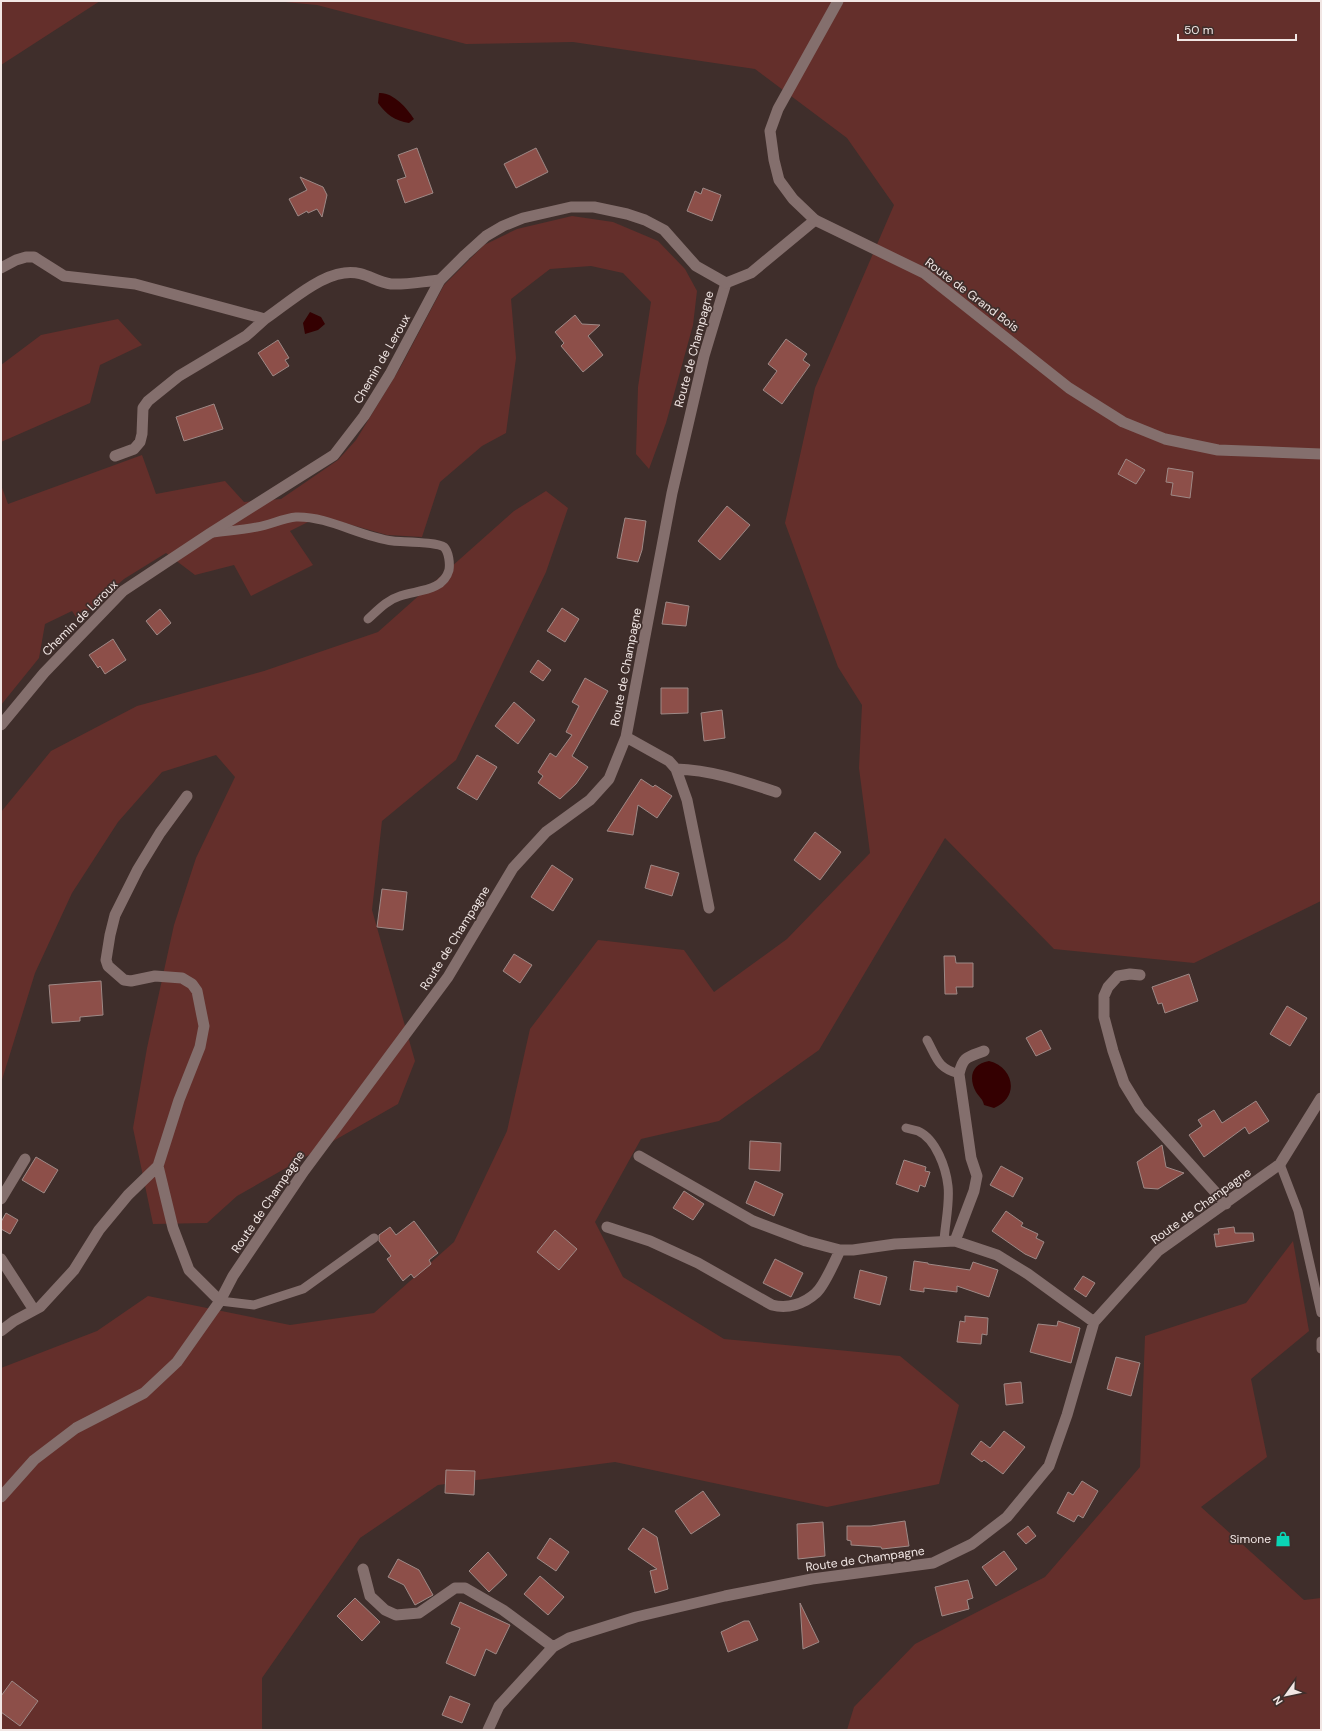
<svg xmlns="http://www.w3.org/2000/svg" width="1322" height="1731" viewBox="0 0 1322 1731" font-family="'DM Sans',sans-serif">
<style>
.green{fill:#642f2b}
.water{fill:#340001}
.building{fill:#8d4f49;stroke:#9e8986}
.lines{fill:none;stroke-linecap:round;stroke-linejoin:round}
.service{stroke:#846f6d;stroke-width:9}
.minor{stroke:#846f6d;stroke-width:11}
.tertiary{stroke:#846f6d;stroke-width:11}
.secondary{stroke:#846f6d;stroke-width:11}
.labels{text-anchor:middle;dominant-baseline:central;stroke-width:3.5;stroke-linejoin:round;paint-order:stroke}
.street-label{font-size:12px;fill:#f1e6e4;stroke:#3f2e2b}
.poi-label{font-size:12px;fill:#f1e6e4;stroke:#3f2e2b;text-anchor:end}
</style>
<rect width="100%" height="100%" fill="#3f2e2b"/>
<!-- green -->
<path class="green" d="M1 1H100L1 65Z
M274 1H1321V901L1194 963 1054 949 945 838 819 1050 719 1121 641 1139 595 1222 623 1277 724 1339 900 1356 959 1405 939 1484 827 1507 615 1462 438 1485 360 1538 262 1678V1730H1V1368L97 1331 148 1296 290 1325 374 1313 454 1242 507 1131 530 1029 598 940 684 950 714 992 787 939 870 853 859 768 862 705 838 667 785 523 815 388 894 205 847 138 755 69 573 42 466 44 317 5Z
M572 216 613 222 658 241 685 269 697 291 693 325 666 423 649 469 636 454 638 387 651 302 623 273 591 266 550 269 511 299 516 358 506 433 482 446 440 482 422 537 387 535 320 516 290 531 313 565 251 596 234 565 195 575 166 553 124 579 78 620 72 611 45 624 39 658 1 705V485L8 504 142 455 156 494 225 481 244 502 281 499 338 460 356 440 400 368 444 285 484 245 517 229Z
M118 319 142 345 100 365 90 403 1 442V365L41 335Z
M546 491 568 508 546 572 456 760 382 821 372 910 415 1061 398 1104 237 1196 207 1223 153 1224 133 1128 147 1048 174 925 196 858 235 777 216 755 162 772 118 822 72 893 35 973 1 1083V812L51 751 137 706 264 671 378 632 514 511Z
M1293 1241 1309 1331 1251 1379 1267 1457 1201 1507 1304 1600 1321 1598V1730H847L854 1707 915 1644 1045 1577 1140 1467 1145 1336 1246 1303Z"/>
<!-- water -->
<path class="water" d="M379 93C393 92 407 108 414 119L409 123C395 121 386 114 378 103Z
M310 312 321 317 325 324 318 330 305 334 303 323Z
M989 1061C1014 1067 1020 1098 994 1108L984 1105C983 1099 979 1097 976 1092 968 1077 972 1064 989 1061Z"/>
<!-- building -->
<path class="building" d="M417 148 433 193 405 203 397 180 406 177 398 155Z
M536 148 548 172 516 188 504 164Z
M300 177 323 187 327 195 322 217 317 209 308 213 307 211 298 216 289 199 307 190Z
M703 188 721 195 712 221 687 211 695 191 701 194Z
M575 315 582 324 600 325 588 336 603 355 583 372 561 346 564 343 555 332Z
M786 339 807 354 803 360 810 365 782 404 763 390 777 371 768 364Z
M278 340 289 358 285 360 289 366 273 376 258 353Z
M214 404 223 429 184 441 176 417Z
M1126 459 1145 470 1136 484 1118 474Z
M1168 468 1193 472 1190 498 1171 495 1173 483 1166 482Z
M727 506 750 525 720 560 698 541Z
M625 518 646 521 642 550 638 562 617 558Z
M666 602 689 606 686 626 662 624Z
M562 608 579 619 565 642 547 631Z
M160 609 171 623 157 635 146 621Z
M113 639 126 660 105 674 100 666 98 668 89 655Z
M538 660 551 670 543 681 530 672Z
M585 678 608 691 572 756 588 767 576 784 560 799 538 783 543 776 538 772 550 753 556 757 572 735 566 732 579 706 572 702Z
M661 688H688V713L661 714Z
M514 702 535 720 518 744 495 726Z
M722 710 725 738 704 741 701 713Z
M477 755 497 767 477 800 457 788Z
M641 779 653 787 655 785 672 796 657 818 638 805 633 835 607 831Z
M815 832 841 852 820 880 794 860Z
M552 865 573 879 553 911 531 897Z
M651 865 679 873 672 896 645 888Z
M382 889 407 892 403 930 377 927Z
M514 954 532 965 520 983 503 971Z
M944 956H955L956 963H973V987H956L957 994H945Z
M1189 974 1198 1001 1165 1013 1162 1003 1158 1004 1152 987Z
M101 981 103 1015 80 1017V1021L52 1023 49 985Z
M1287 1006 1307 1018 1290 1046 1270 1034Z
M1041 1030 1051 1049 1036 1056 1026 1038Z
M1256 1101 1269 1121 1249 1134 1245 1127 1204 1157 1189 1135 1202 1126 1198 1120 1214 1110 1222 1123Z
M750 1141 781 1143 780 1171 749 1169Z
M1162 1145 1166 1167 1184 1173 1158 1189 1144 1188 1137 1162Z
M36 1157 58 1170 44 1193 22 1180Z
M904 1160 926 1167 925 1171 930 1172 925 1187 920 1185 918 1192 896 1184Z
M1001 1166 1023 1178 1013 1197 990 1185Z
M755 1181 783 1194 774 1216 746 1203Z
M684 1191 704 1204 693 1220 673 1208Z
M1006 1211 1023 1223 1021 1226 1038 1234 1036 1238 1044 1242 1036 1259 1025 1254 992 1231Z
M6 1213 18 1220 10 1234 1 1229V1222Z
M414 1221 438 1253 429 1260 431 1264 414 1278 411 1274 403 1281 387 1259 391 1256 379 1241V1235L390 1227 396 1235Z
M1234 1227 1235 1233H1253L1254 1241 1216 1247 1214 1234H1219L1218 1229Z
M555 1230 577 1249 559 1270 537 1252Z
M775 1259 803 1273 791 1297 763 1283Z
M914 1261 928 1263V1264L970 1270 973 1262 998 1270 989 1297 957 1286V1292L924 1288V1292L910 1290Z
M860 1270 887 1277 880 1305 854 1298Z
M1083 1276 1095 1283 1086 1297 1074 1289Z
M965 1316 988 1318 987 1335 982 1334 981 1344 957 1342 960 1321 965 1322Z
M1058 1321 1080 1328 1071 1363 1030 1352 1038 1324 1057 1326Z
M1116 1357 1140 1363 1131 1396 1107 1389Z
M1021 1382 1023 1403 1006 1405 1004 1384Z
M1004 1431 1025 1447 1003 1474 984 1460 982 1462 971 1454 981 1441 990 1448Z
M446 1470 475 1471 474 1495 445 1493Z
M1082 1481 1098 1491 1083 1518 1078 1515 1074 1522 1057 1513 1068 1492 1073 1495Z
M703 1491 720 1515 691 1534 675 1511Z
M905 1521 909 1546 882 1549 881 1547 851 1545V1541L847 1540V1526H871Z
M823 1522 825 1556 798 1559 797 1524Z
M1028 1526 1036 1536 1026 1544 1017 1534Z
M643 1528 657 1537 668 1589 655 1593 650 1571 657 1569 628 1549Z
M550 1538 569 1552 556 1571 537 1558Z
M1004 1551 1017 1569 996 1586 982 1567Z
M488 1552 507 1575 489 1592 469 1571Z
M398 1559 419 1570 433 1595 415 1605 404 1585 388 1577Z
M540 1576 564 1597 548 1615 524 1594Z
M968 1580 973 1598 967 1600 969 1609 942 1616 935 1587Z
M355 1598 380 1622 362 1641 337 1616Z
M460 1602 510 1625 496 1654 486 1649 475 1676 446 1663 460 1628 451 1624Z
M800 1603 819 1642 803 1649Z
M744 1621H749L758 1640 728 1652 721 1632Z
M12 1681 38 1701 20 1726 1 1712V1696Z
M450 1696 470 1704 462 1723 442 1715Z"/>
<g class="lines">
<!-- service -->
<path class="service" d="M212 533C227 531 242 530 257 527 270 525 283 518 296 517 329 516 360 537 393 541 403 542 438 542 444 547 449 552 450 564 449 570 443 592 416 590 400 596 387 600 378 610 368 619
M927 1040C937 1058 937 1068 959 1074
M906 1128C910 1129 914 1130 918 1131 936 1139 946 1168 948 1186 950 1203 945 1224 944 1241
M1280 1164 1298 1211 1321 1313
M220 1301 254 1305 303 1289 374 1238
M1321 1341V1349"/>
<!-- minor -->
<path class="minor" d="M1 268 16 260 26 257H34L64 276 135 284 265 319 246 336 179 376 148 401 143 408 142 434 140 442 134 449 115 456
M265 319C287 304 318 276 344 273 365 270 374 282 391 284 407 285 425 281 440 280
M626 737 669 761 676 769 687 800 709 908
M676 769C711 770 743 781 776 792
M187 796 160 833 138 869 115 915 110 935 106 960 108 966 124 980 131 981 155 976 182 978 192 984 197 991 204 1026 200 1047 179 1100 158 1166 173 1228 189 1270 220 1301
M1140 975 1130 974 1118 976 1108 987 1104 996V1017L1113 1051 1124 1083 1140 1109 1226 1204
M639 1156 753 1221 806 1241 840 1250H853L895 1244 955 1241 997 1255 1028 1274 1094 1322
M1 1199 25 1159
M607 1227 650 1241 698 1263 772 1305C788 1309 804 1304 816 1293 824 1286 835 1261 840 1250
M955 1241 974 1191 977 1176 971 1158 959 1074C963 1056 968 1057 984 1051
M1 1259 34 1310
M1 1331 14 1321 40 1307 74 1270 99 1230 128 1195 158 1166
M1 1497 34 1460 76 1428 144 1393 177 1362 220 1301 233 1276 304 1171 448 977 513 868 546 832 590 800 609 779 626 737 672 493 704 356 726 283
M363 1569 370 1596 385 1610 396 1615 419 1613 455 1588H465L503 1610 553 1647
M488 1730 499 1706 553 1647 569 1638 636 1617 725 1596 812 1579 933 1563 972 1544 1007 1517 1049 1466 1067 1415 1094 1322 1158 1251 1280 1164 1321 1098"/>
<!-- tertiary -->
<path class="tertiary" d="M1 725 44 673 123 591 209 534 334 455 364 416 390 374 440 280 465 255 486 236 503 226 523 218 571 207H594L627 214 645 220 664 230 696 266 726 283 751 273 815 220"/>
<!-- secondary -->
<path class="secondary" d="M838 1 778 109 770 131 774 160 779 180 793 199 815 220 924 273 1069 388 1123 422 1165 439 1218 450 1321 454"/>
</g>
<!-- icons -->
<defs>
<symbol id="shop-bare" viewBox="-9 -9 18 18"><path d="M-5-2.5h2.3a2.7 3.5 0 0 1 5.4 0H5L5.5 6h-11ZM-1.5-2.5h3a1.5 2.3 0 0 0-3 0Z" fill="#0ad5b5" stroke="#3f2e2b" stroke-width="2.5" paint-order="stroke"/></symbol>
</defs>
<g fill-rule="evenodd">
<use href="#shop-bare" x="1272" y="1528" width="22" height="22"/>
</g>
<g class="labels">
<!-- street labels -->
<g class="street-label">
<text transform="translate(972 295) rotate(37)">Route de Grand Bois</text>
<text transform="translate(694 349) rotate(-75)">Route de Champagne</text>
<text transform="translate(382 359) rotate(-60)">Chemin de Leroux</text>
<text transform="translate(80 618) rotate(-45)">Chemin de Leroux</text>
<text transform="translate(626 667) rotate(-79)">Route de Champagne</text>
<text transform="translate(455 938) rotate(-58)">Route de Champagne</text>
<text transform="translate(268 1202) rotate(-56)">Route de Champagne</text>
<text transform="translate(1201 1206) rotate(-36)">Route de Champagne</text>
<text transform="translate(865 1559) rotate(-8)">Route de Champagne</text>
</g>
<!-- poi labels -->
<g class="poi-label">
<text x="1271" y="1539">Simone</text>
</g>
</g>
<!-- border -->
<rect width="1322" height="1731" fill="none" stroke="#f1e6e4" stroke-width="4"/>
<!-- north arrow -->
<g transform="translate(1286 1695) rotate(237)" stroke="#3f2e2b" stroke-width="3" paint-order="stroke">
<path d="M0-3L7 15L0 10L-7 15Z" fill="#f1e6e4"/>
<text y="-6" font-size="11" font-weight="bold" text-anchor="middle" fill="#f1e6e4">N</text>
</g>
<!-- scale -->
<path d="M1178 34v6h118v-6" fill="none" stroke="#f1e6e4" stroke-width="2"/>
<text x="1184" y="34" font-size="12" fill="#f1e6e4" stroke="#3f2e2b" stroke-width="3" paint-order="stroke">50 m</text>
</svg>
